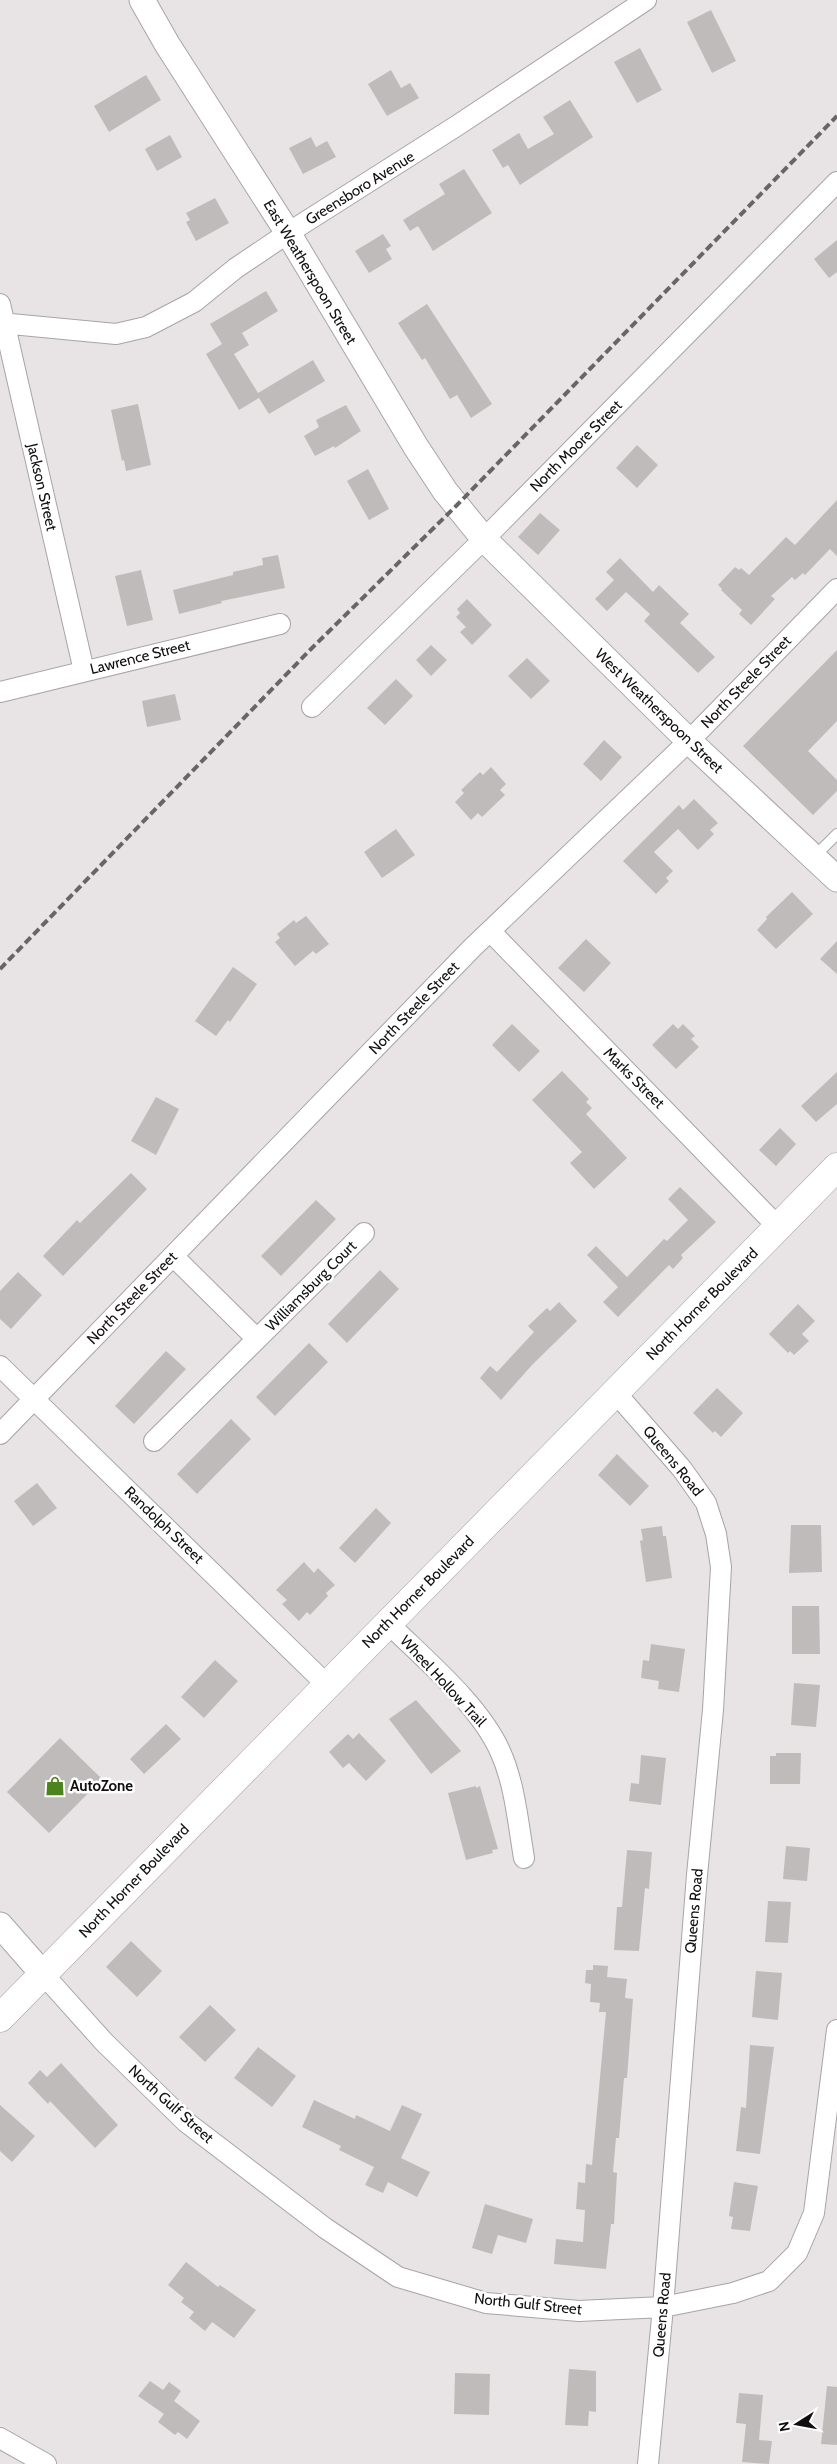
<svg xmlns="http://www.w3.org/2000/svg" width="837" height="2464" viewBox="0 0 837 2464" font-family="Cabin,sans-serif">
<style>
.building{fill:#c0bbbb}
.lines{fill:none;stroke-linecap:round;stroke-linejoin:round}
.service-casing{stroke:#a9a4a6;stroke-width:12}
.minor-casing{stroke:#a9a4a6;stroke-width:22}
.tertiary-casing{stroke:#a9a4a6;stroke-width:27}
.primary-casing{stroke:#a9a4a6;stroke-width:29}
.service{stroke:#fff;stroke-width:10}
.minor{stroke:#fff;stroke-width:20}
.tertiary{stroke:#fff;stroke-width:25}
.primary{stroke:#fff;stroke-width:28}
.rail{stroke:#686567;stroke-width:4;stroke-dasharray:8 4;stroke-linecap:butt}
.labels{text-anchor:middle;dominant-baseline:central;stroke-width:5;stroke-linejoin:round;paint-order:stroke}
.street-label{font-size:15px;fill:#110f10;stroke:#fff}
.poi-label{font-size:15px;font-weight:bold;fill:#110f10;stroke:#fff;text-anchor:start}
</style>
<rect width="100%" height="100%" fill="#e8e3e5"/>
<!-- building -->
<path class="building" d="M711 10 736 61 712 73 687 22Z
M640 48 662 90 637 103 614 62Z
M391 70 401 88 410 83 419 98 387 116 368 84Z
M146 75 161 100 109 132 94 106Z
M570 100 593 137 520 185 508 165 503 168 492 150 519 133 528 149 554 134 543 117Z
M170 135 182 157 157 171 145 149Z
M311 137 316 147 327 141 336 157 303 174 289 148Z
M464 169 492 213 433 251 418 226 410 231 403 220 445 194 439 184Z
M215 198 229 223 196 241 186 222 190 220 186 213Z
M383 234 391 246 386 249 392 259 369 273 355 251Z
M837 240V272L829 278 814 259Z
M266 291 278 311 242 333 249 345 234 354 258 393 313 360 325 381 269 414 259 398 239 410 206 354 222 344 210 324Z
M427 304 492 404 471 418 457 395 450 399 425 358 422 360 398 323Z
M138 404 151 465 126 471 124 460 122 461 111 410Z
M346 405 361 431 335 448 334 446 315 456 304 436 319 427 316 420Z
M637 445 658 465 637 488 616 468Z
M368 469 389 509 369 520 347 481Z
M837 500V556L830 549 805 575 803 573 795 580 792 577 771 596 775 599 751 625 739 614 742 610 721 590 722 589 718 585 735 567 739 570 741 568 749 575 786 537 795 545Z
M540 513 560 530 538 555 518 537Z
M278 555 285 588 221 601 222 603 179 614 173 590 233 575V572L263 565 262 558Z
M620 558 653 592 659 585 689 614 680 623 715 657 698 673 644 621 650 614 626 592 607 611 595 599 614 580 606 572Z
M141 570 153 620 127 626 115 576Z
M467 599 492 625 472 645 460 632 466 627 456 617 460 613 457 609Z
M431 645 447 660 431 676 416 660Z
M837 650V721L808 751 837 780V791L813 815 743 746Z
M527 658 550 681 531 699 508 676Z
M396 679 413 696 385 725 367 708Z
M175 694 181 720 147 727 142 701Z
M604 740 622 757 601 781 583 764Z
M491 767 506 784 500 790 505 795 482 817 478 813 471 820 455 802 464 793 461 790 480 772 483 775Z
M694 799 718 823 710 830 714 834 698 850 678 829 654 852 673 871 666 878 669 881 656 894 623 861 679 805 683 810Z
M396 829 415 855 382 878 364 852Z
M792 892 813 914 776 949 757 930 767 919 766 917Z
M306 916 329 944 316 954 313 951 295 966 275 942 280 938 277 934 294 920 296 923Z
M586 939 611 963 584 992 558 968Z
M837 941V974L820 959Z
M233 967 257 984 230 1022 228 1020 216 1036 195 1021Z
M512 1024 540 1051 519 1072 492 1045Z
M673 1024 678 1029 683 1024 695 1036 691 1039 699 1047 676 1069 652 1045Z
M562 1071 589 1099 586 1102 592 1108 586 1114 627 1158 594 1189 570 1163 582 1152 532 1100Z
M837 1072V1104L816 1122 801 1106Z
M156 1097 179 1109 156 1155 131 1141Z
M780 1128 796 1144 776 1166 759 1150Z
M131 1173 147 1189 63 1276 43 1256 77 1220 80 1223Z
M680 1187 716 1222 681 1255 683 1258 673 1269 669 1265 618 1317 603 1302 618 1287 587 1255 596 1246 627 1277 664 1239 667 1241 688 1220 668 1199Z
M316 1200 336 1219 281 1276 261 1256Z
M380 1270 399 1289 347 1343 328 1324Z
M18 1272 42 1295 11 1329 0 1319V1291Z
M559 1302 577 1321 532 1365 501 1400 480 1378 490 1366 497 1372 534 1332 528 1326 547 1308 550 1311Z
M798 1304 815 1321 802 1334 809 1341 794 1355 790 1351 788 1353 769 1334Z
M309 1343 328 1362 275 1416 256 1397Z
M166 1351 186 1369 134 1424 115 1406Z
M717 1388 743 1413 721 1437 715 1431 713 1433 693 1413Z
M231 1419 251 1439 197 1494 177 1474Z
M617 1454 649 1486 630 1506 598 1475Z
M37 1483 57 1508 33 1526 14 1501Z
M376 1508 391 1523 355 1563 339 1548Z
M791 1525H821L822 1572 789 1573Z
M662 1526 663 1536H666L672 1578 646 1582 640 1541 643 1540 641 1529Z
M304 1562 314 1573 318 1568 335 1585 326 1593 328 1596 310 1615 307 1612 299 1621 282 1604 287 1600 276 1590Z
M792 1606H819L820 1654H792Z
M651 1644 685 1649 679 1692 658 1689 659 1681 641 1678 643 1660 649 1661Z
M215 1660 238 1681 204 1718 181 1697Z
M794 1683 820 1685 816 1727 791 1725Z
M416 1700 461 1751 431 1774 389 1719Z
M166 1724 181 1739 144 1774 130 1759Z
M359 1733 386 1761 366 1781 349 1763 343 1768 329 1752 348 1734 353 1739Z
M60 1738 102 1779 49 1833 7 1792Z
M776 1753H801L800 1784H770V1756H776Z
M641 1755 666 1758 661 1805 629 1801 631 1783 639 1784Z
M476 1786V1788L480 1786 498 1849 492 1850 493 1853 466 1860 448 1793Z
M786 1846 810 1848 807 1881 783 1879Z
M627 1850 652 1852 649 1889 645 1888 639 1951 614 1950 617 1907H622Z
M768 1901 791 1902 788 1943 765 1942Z
M131 1941 162 1971 137 1997 106 1967Z
M593 1965 608 1966 607 1977 627 1979 625 1998 633 1999 627 2078H624L619 2138H616L613 2172 617 2173 614 2224H611L606 2269 554 2264 556 2239 583 2242 585 2210 576 2209 578 2182 585 2183 586 2164 592 2165 606 2012H599L600 2003 590 2002 591 1984 585 1983 586 1970H593Z
M756 1971 782 1973 778 2020 752 2017Z
M210 2005 236 2030 205 2062 179 2037Z
M750 2045 774 2047 760 2154 736 2151 741 2107 746 2108Z
M258 2047 296 2076 272 2107 234 2078Z
M61 2063 118 2125 95 2148 50 2101 48 2104 28 2083 40 2070 47 2077Z
M314 2100 355 2119 356 2115 390 2131 402 2105 422 2114 401 2158 430 2172 417 2197 388 2182 383 2193 365 2185 374 2167 339 2150 341 2146 302 2127Z
M0 2105 35 2136 12 2162 0 2151Z
M734 2182 758 2186 750 2231 731 2229 733 2217 729 2216Z
M485 2204 533 2219 526 2243 498 2235 492 2254 472 2248Z
M186 2262 218 2287 220 2285 256 2310 234 2338 212 2322 205 2331 189 2318 194 2312 181 2302 184 2298 168 2285Z
M569 2369 596 2371V2412L589 2411 588 2426 565 2425Z
M455 2373 490 2374 489 2415 454 2414Z
M150 2381 163 2390 169 2382 181 2391 174 2401 200 2421 187 2439 178 2432 175 2435 158 2422 164 2414 138 2396Z
M827 2386 837 2387V2445L821 2444Z
M739 2393 763 2395 759 2440 772 2441 769 2464 742 2462 746 2424 736 2423Z"/>
<g class="lines">
<defs>
<path id="service" d="M814 857 837 834"/>
<path id="minor" d="M0 304 84 671
M0 323 116 334 146 327 194 302 236 268 288 233 458 125 646 0
M0 692 280 624
M312 707 484 539 837 182
M490 931 778 1227
M173 1256 257 1339
M0 1366 327 1685
M615 1392 682 1469 706 1503 716 1534 721 1567 713 1710 697 1875 663 2307 648 2464
M0 1434 472 948 689 741 837 589
M154 1441 364 1233
M388 1623C424 1659 479 1704 500 1751 515 1784 518 1823 524 1858
M43 1974 104 2042 186 2122 325 2228 398 2277 486 2303 579 2311 663 2307 733 2293 769 2281 797 2253 814 2213 837 2030
M0 2438 46 2464"/>
<path id="tertiary" d="M142 0 167 44 288 233 416 447 445 491 484 539 689 741 837 879
M0 1925 43 1974"/>
<path id="primary" d="M0 2018 837 1167"/>
</defs>
<!-- service casing -->
<use href="#service" class="service-casing"/>
<!-- minor casing -->
<use href="#minor" class="minor-casing"/>
<!-- tertiary casing -->
<use href="#tertiary" class="tertiary-casing"/>
<!-- primary casing -->
<use href="#primary" class="primary-casing"/>
<!-- service -->
<use href="#service" class="service"/>
<!-- minor -->
<use href="#minor" class="minor"/>
<!-- tertiary -->
<use href="#tertiary" class="tertiary"/>
<!-- primary -->
<use href="#primary" class="primary"/>
<!-- rail -->
<path class="rail" d="M0 969 311 649 457 505 837 116"/>
</g>
<!-- icons -->
<defs>
<symbol id="shop-bare" viewBox="-9 -9 18 18"><path d="M-5-2.5h2.3a2.7 3.5 0 0 1 5.4 0H5L5.5 6h-11ZM-1.5-2.5h3a1.5 2.3 0 0 0-3 0Z" fill="#4c831d" stroke="#fff" stroke-width="2.5" paint-order="stroke"/></symbol>
</defs>
<g fill-rule="evenodd">
<use href="#shop-bare" x="41" y="1772" width="28" height="28"/>
</g>
<g class="labels">
<!-- street labels -->
<g class="street-label">
<text transform="translate(360 188) rotate(-32)">Greensboro Avenue</text>
<text transform="translate(310 272) rotate(59)">East Weatherspoon Street</text>
<text transform="translate(576 446) rotate(-45)">North Moore Street</text>
<text transform="translate(42 487) rotate(77)">Jackson Street</text>
<text transform="translate(140 657) rotate(-14)">Lawrence Street</text>
<text transform="translate(746 682) rotate(-46)">North Steele Street</text>
<text transform="translate(659 711) rotate(44)">West Weatherspoon Street</text>
<text transform="translate(414 1008) rotate(-46)">North Steele Street</text>
<text transform="translate(634 1078) rotate(45)">Marks Street</text>
<text transform="translate(311 1286) rotate(-45)">Williamsburg Court</text>
<text transform="translate(132 1298) rotate(-46)">North Steele Street</text>
<text transform="translate(702 1304) rotate(-45)">North Horner Boulevard</text>
<text transform="translate(673 1461) rotate(51)">Queens Road</text>
<text transform="translate(164 1525) rotate(44)">Randolph Street</text>
<text transform="translate(418 1592) rotate(-45)">North Horner Boulevard</text>
<text transform="translate(443 1681) rotate(47)">Wheel Hollow Trail</text>
<text transform="translate(134 1881) rotate(-46)">North Horner Boulevard</text>
<text transform="translate(694 1911) rotate(-85)">Queens Road</text>
<text transform="translate(171 2104) rotate(42)">North Gulf Street</text>
<text transform="translate(528 2304) rotate(6)">North Gulf Street</text>
<text transform="translate(662 2315) rotate(-85)">Queens Road</text>
</g>
<!-- poi labels -->
<g class="poi-label">
<text x="70" y="1786">AutoZone</text>
</g>
</g>
<!-- north arrow -->
<g transform="translate(797 2424) rotate(259)" stroke="#ffffff" stroke-width="4" paint-order="stroke">
<path d="M0-4L9 19L0 12L-9 19Z" fill="#110f10"/>
<text y="-8" font-size="14" font-weight="bold" text-anchor="middle" fill="#110f10">N</text>
</g>
</svg>
